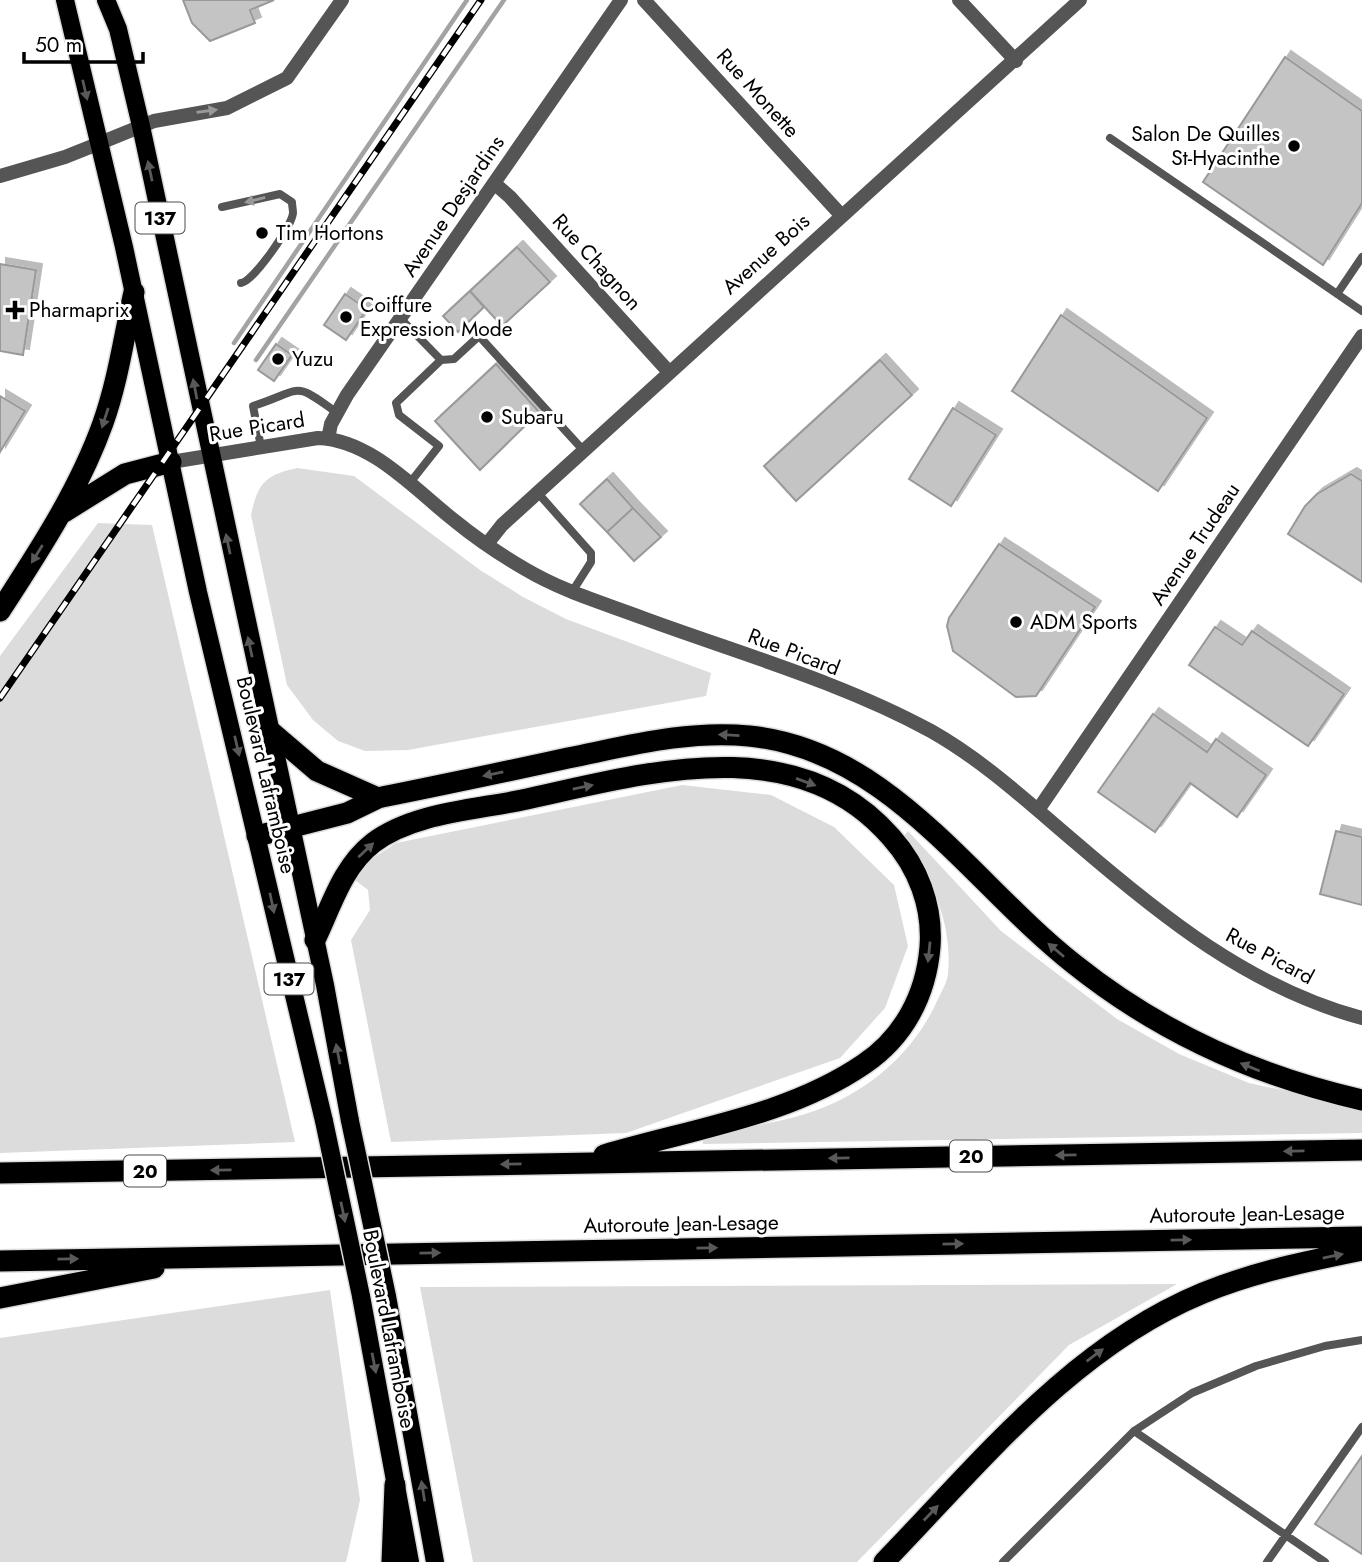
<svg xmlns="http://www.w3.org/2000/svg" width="1362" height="1562" viewBox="0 0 1362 1562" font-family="Jost,sans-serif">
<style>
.green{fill:#dcdcdc}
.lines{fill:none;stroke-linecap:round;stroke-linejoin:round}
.stream{stroke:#a3a3a3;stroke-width:4.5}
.building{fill:#c4c4c4;stroke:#999;stroke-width:2;filter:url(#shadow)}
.primary-casing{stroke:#dbdbdb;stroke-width:21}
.motorway-casing{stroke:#dbdbdb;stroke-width:24}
.service{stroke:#555;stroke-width:8}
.minor{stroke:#555;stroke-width:14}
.tertiary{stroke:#555;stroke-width:14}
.primary{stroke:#000;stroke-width:18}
.motorway{stroke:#000;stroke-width:21}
.rail-casing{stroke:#000;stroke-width:7}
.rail{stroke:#fff;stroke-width:4.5;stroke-dasharray:13;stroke-linecap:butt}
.primary-bridge-casing{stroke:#dbdbdb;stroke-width:21;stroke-linecap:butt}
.primary-bridge{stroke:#000;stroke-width:18}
.oneway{fill:#595959}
.oneway2{fill:#999}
.poi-dot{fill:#000;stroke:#fff;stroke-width:2.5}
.labels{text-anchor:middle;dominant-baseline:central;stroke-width:6;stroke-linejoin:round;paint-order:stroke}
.shield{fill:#fff;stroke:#4c4c4c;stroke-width:2}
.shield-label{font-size:19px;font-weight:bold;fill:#000}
.street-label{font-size:21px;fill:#000;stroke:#fff}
.poi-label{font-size:21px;fill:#000;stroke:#fff;text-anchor:start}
</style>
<defs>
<filter id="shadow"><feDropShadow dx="6" dy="-6" stdDeviation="0" flood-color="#0004"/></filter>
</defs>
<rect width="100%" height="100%" fill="#fff"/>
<!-- green -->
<path class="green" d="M297 468 354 476 480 570 523 597 566 619 711 673 706 696 408 750 365 751 338 741 313 720 287 685 251 515C258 483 265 475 297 468Z
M98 523 152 525 295 1142 0 1153V656Z
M682 785 771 795 834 827 894 885 908 946 885 1008 840 1058 626 1133 391 1142 351 940 370 910 368 890 355 880 372 859 396 843Z
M908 831 1001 931 1117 1019 1179 1054 1249 1083 1362 1107V1133L703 1144V1136C740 1128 781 1123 817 1110 871 1090 915 1051 938 999 942 991 947 982 948 974 953 923 931 877 904 836Z
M1177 1284 1069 1345 857 1562H473L420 1287Z
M330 1290 360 1500 346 1562H0V1338Z"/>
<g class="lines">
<!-- stream -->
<path class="stream" d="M234 343 467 0
M256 360 504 0"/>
</g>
<!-- building -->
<path class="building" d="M183 0H274L250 10 255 23 210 41 192 23Z
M1285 57 1362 111V203L1323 265 1203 182Z
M517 247 550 282 502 326 470 291Z
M0 264 36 270 23 355 0 351Z
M470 291 484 307 458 332 443 316Z
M345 294 367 309 346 340 324 325Z
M1061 315 1207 418 1158 491 1012 391Z
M276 344 292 355 274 381 258 370Z
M880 360 912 395 796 501 764 466Z
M496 364 539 412 480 470 435 421Z
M0 396 25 411 0 452Z
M953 408 996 435 951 506 909 479Z
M1351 474 1362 481V582L1288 534 1305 506 1317 494Z
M607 479 633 508 607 532 580 504Z
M633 508 661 537 634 561 607 532Z
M999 544 1095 607 1036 696 1016 697 953 651 947 626 949 618Z
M1215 627 1242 645 1252 631 1344 694 1308 746 1189 665Z
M1153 714 1207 752 1216 739 1266 775 1237 817 1190 783 1155 832 1098 792Z
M1336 831 1362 837V905L1320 894Z
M1362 1456V1554L1315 1524Z"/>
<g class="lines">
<defs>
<path id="primary" d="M65 0 124 247 198 592 324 1121
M106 0 118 29 141 126 325 985 350 1121
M361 1296 410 1562
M387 1296 435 1562"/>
<path id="motorway" d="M64 512 125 474 171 462
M0 611C39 551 79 490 103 423 118 381 124 336 134 292
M269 730 317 771 378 798
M257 836 347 813 378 798C441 785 505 772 568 758 628 746 687 730 749 736 890 750 971 883 1074 964 1159 1032 1256 1076 1362 1100
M315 940C331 907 342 867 373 843 413 813 474 810 522 800 643 774 795 727 891 837 918 867 933 906 930 947 926 995 904 1037 864 1064 788 1116 691 1129 604 1155
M0 1173 1362 1150
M0 1261 1362 1237
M0 1298 154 1268
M392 1562 395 1485
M884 1562C980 1463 1072 1347 1203 1293 1254 1272 1308 1261 1362 1250"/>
</defs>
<!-- primary casing -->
<use href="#primary" class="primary-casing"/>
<!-- motorway casing -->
<use href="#motorway" class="motorway-casing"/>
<!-- service -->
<path class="service" d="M1110 138 1362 311
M222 207 280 194 292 202C292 206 293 209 293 213 292 226 253 282 241 283
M1337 294 1362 257
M401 319 441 360
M261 447 253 406C304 390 291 379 337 413
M409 484 439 446 399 415 396 403 441 360 454 359 479 336 583 450
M537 492 591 553V562L572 592
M1134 1431 1325 1562
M1003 1562 1134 1431 1192 1393 1256 1366 1325 1346 1362 1340
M1267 1562 1362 1427"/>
<!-- minor -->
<path class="minor" d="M644 0 841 215
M959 0 1016 61
M100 143 154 121 227 108 287 78 342 0
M494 183 510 197 668 371
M328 439 331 424 347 395 621 0
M171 462 318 438C372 440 415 490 455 521 477 539 501 555 525 569 562 591 603 603 643 618 738 653 841 682 931 731 984 761 1029 803 1075 842 1161 916 1250 988 1362 1018
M487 544 502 525 1080 0
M1038 810 1362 336"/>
<!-- tertiary -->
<path class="tertiary" d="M0 176 65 157 100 143"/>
<!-- primary -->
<use href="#primary" class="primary"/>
<!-- motorway -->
<use href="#motorway" class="motorway"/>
<defs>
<path id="rail" d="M0 698 481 0"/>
</defs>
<!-- rail casing -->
<use href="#rail" class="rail-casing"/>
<!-- rail -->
<use href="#rail" class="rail"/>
<defs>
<path id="primary-bridge" d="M324 1121 361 1296
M350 1121 387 1296"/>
</defs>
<!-- primary-bridge casing -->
<use href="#primary-bridge" class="primary-bridge-casing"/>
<!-- primary-bridge -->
<use href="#primary-bridge" class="primary-bridge"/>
</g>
<!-- one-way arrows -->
<defs><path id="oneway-solid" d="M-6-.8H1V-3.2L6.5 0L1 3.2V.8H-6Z" transform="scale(1.75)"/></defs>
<g class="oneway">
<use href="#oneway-solid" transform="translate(85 90) rotate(77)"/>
<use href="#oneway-solid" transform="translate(150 171) rotate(-102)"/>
<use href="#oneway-solid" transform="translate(195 389) rotate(-101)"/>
<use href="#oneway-solid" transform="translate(105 418) rotate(108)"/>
<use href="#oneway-solid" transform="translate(228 544) rotate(-102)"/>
<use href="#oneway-solid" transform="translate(37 554) rotate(122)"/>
<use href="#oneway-solid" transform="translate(250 647) rotate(-102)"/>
<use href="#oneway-solid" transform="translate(729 735) rotate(-177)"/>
<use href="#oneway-solid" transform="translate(237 746) rotate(77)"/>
<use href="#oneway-solid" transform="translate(493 774) rotate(168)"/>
<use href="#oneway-solid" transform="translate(806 782) rotate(20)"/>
<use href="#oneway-solid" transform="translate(583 787) rotate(-12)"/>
<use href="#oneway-solid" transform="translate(366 850) rotate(-43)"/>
<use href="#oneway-solid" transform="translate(272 903) rotate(78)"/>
<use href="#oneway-solid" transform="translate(1056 950) rotate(-140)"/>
<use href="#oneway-solid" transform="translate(929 952) rotate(96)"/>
<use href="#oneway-solid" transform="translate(338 1054) rotate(-101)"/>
<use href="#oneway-solid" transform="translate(1250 1067) rotate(-158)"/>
<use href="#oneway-solid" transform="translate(1294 1151) rotate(179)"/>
<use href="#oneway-solid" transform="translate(1066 1155) rotate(179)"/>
<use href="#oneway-solid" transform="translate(839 1158) rotate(179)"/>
<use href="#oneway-solid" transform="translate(511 1164) rotate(179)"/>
<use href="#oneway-solid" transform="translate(221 1170) rotate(179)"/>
<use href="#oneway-solid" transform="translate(343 1212) rotate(78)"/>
<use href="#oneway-solid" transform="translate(1181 1240) rotate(-1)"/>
<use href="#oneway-solid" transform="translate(953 1244) rotate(-1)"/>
<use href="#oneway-solid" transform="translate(707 1248) rotate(-1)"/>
<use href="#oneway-solid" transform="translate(430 1253) rotate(-1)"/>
<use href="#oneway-solid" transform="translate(1333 1256) rotate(-12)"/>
<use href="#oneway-solid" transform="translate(68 1259) rotate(-1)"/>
<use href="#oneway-solid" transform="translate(1095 1355) rotate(-37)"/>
<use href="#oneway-solid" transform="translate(374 1363) rotate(79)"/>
<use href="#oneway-solid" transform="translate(423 1491) rotate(-99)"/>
<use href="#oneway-solid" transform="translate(931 1513) rotate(-46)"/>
</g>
<g class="oneway2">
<use href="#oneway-solid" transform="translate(207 111) rotate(-8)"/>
<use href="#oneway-solid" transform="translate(255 200) rotate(166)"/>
</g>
<!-- markers -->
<g class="poi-dot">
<circle cx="1294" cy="146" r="7"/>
<circle cx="262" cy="233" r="7"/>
<path d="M11.5 299.5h7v7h7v7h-7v7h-7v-7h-7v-7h7z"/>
<circle cx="346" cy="317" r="7"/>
<circle cx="278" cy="359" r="7"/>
<circle cx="487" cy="417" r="7"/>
<circle cx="1016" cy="622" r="7"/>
</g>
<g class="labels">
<!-- shield labels -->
<g class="shield">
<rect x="135.5" y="202.5" width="49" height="31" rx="5"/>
<rect x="264.5" y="963.5" width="49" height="31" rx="5"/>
<rect x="950" y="1140.5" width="42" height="31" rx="5"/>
<rect x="124" y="1155.5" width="42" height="31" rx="5"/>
</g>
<g class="shield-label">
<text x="160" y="218">137</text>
<text x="289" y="979">137</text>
<text x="971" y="1156">20</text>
<text x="145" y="1171">20</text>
</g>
<!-- street labels -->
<g class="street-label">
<text transform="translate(758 93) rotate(48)">Rue Monette</text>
<text transform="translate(453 206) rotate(-56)">Avenue Desjardins</text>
<text transform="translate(766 254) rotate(-42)">Avenue Bois</text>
<text transform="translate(597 262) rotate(48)">Rue Chagnon</text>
<text transform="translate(257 427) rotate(-9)">Rue Picard</text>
<text transform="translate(1195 544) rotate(-56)">Avenue Trudeau</text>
<text transform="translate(794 652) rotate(21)">Rue Picard</text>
<text transform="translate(266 775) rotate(77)">Boulevard Laframboise</text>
<text transform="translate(1270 956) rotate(28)">Rue Picard</text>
<text transform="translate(1247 1214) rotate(-1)">Autoroute Jean-Lesage</text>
<text transform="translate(681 1224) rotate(-1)">Autoroute Jean-Lesage</text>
<text transform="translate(389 1329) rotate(79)">Boulevard Laframboise</text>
</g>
<!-- poi labels -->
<g class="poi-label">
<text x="1280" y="134" text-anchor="end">Salon De Quilles<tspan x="1280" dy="24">St-Hyacinthe</tspan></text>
<text x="276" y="233">Tim Hortons</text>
<text x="360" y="305">Coiffure<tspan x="360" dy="24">Expression Mode</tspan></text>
<text x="29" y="310">Pharmaprix</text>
<text x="292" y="359">Yuzu</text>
<text x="501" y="417">Subaru</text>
<text x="1030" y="622">ADM Sports</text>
</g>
</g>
<!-- scale -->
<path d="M24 52v10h119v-10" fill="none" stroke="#000000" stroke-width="3.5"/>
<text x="35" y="52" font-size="21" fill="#000000" stroke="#ffffff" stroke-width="5" paint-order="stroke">50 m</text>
</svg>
